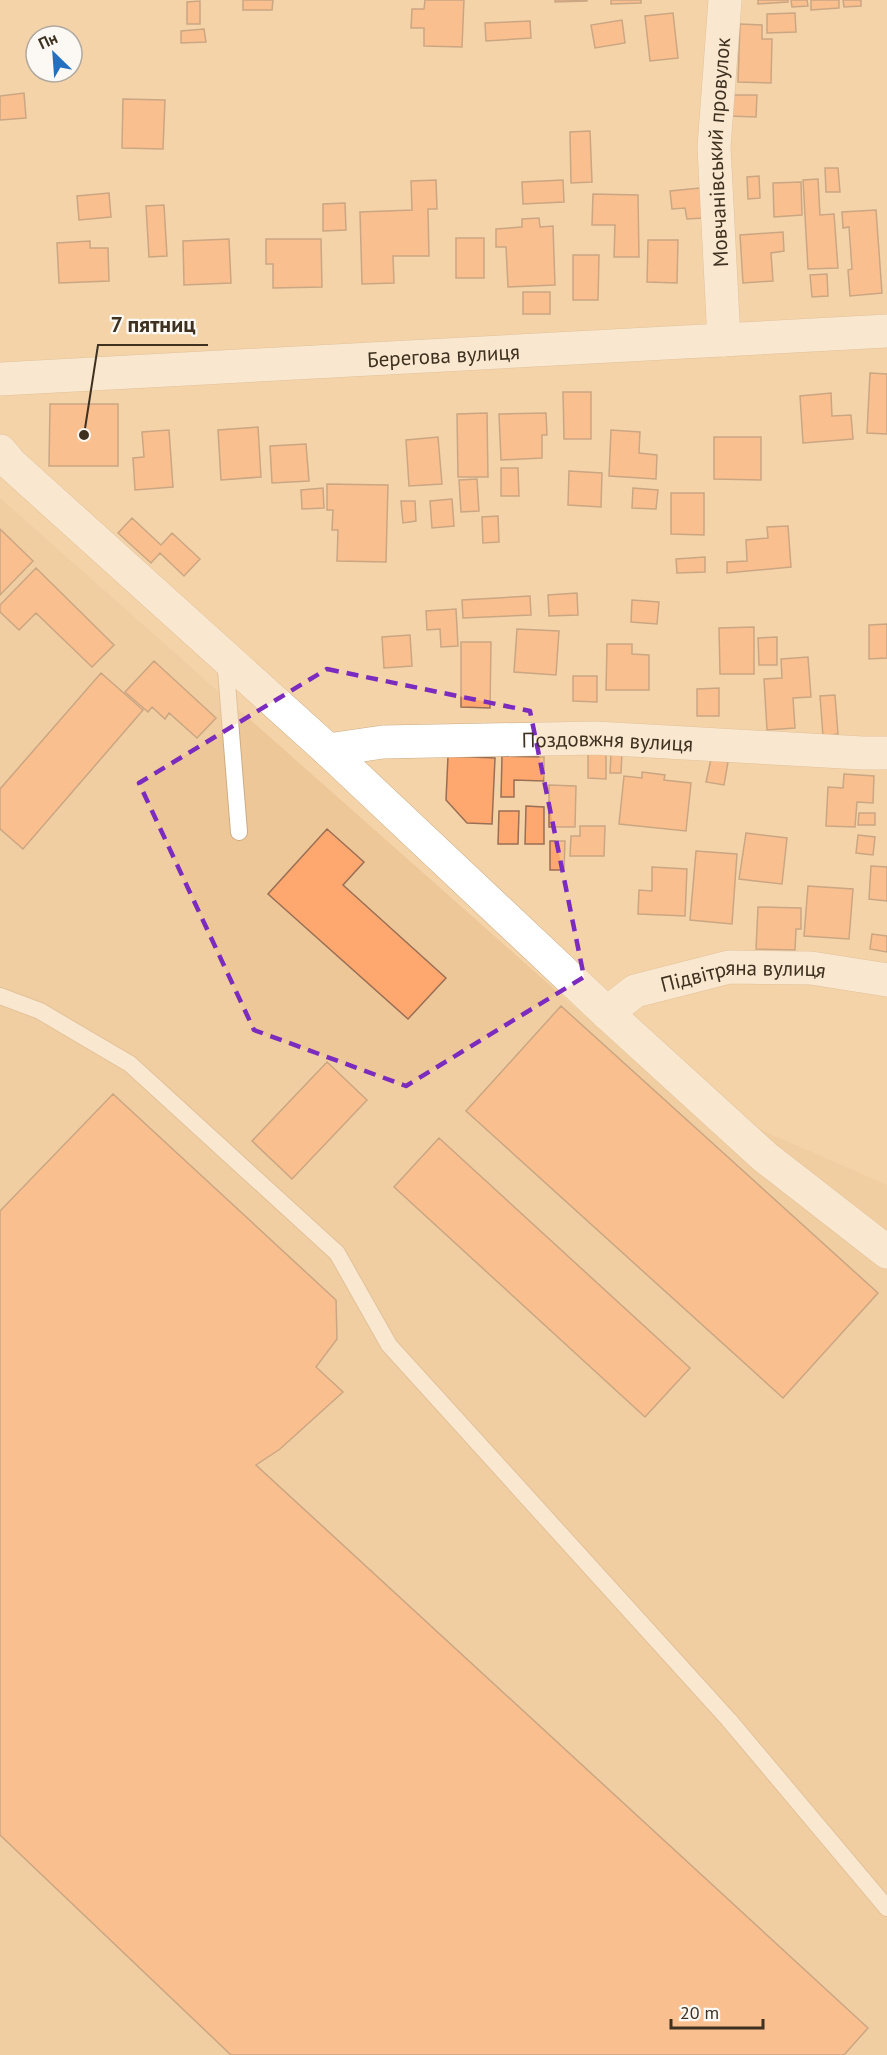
<svg xmlns="http://www.w3.org/2000/svg" width="887" height="2055" viewBox="0 0 887 2055" font-family="'PT Sans',sans-serif">
<style>
.built{fill:#edc798}
.building{fill:#fea76f;stroke:#996f55;stroke-width:1.5}
.lines{fill:none;stroke-linecap:round;stroke-linejoin:round}
.lane-casing{stroke:#ccac84;stroke-width:18}
.street-casing{stroke:#ccac84;stroke-width:34}
.secondary-casing{stroke:#ccac84;stroke-width:34}
.lane{stroke:#fff;stroke-width:16}
.street{stroke:#fff;stroke-width:33}
.secondary{stroke:#fff;stroke-width:33}
.marked{fill:none;stroke:#7b2cbf;stroke-width:4.5;stroke-dasharray:12 8;stroke-linejoin:round}
.labels{text-anchor:middle;dominant-baseline:central;stroke-width:4.5;stroke-linejoin:round;paint-order:stroke}
.street-label{font-size:21px;fill:#3e3120;stroke:#fcf9f5}
.leader{fill:none;stroke:#3e3120;stroke-width:2}
.callout-dot{fill:#3e3120;stroke:#fcf9f5;stroke-width:2}
.callout-label{font-size:22px;text-anchor:middle;font-weight:bold;fill:#3e3120;stroke:#fcf9f5;stroke-width:4.5;stroke-linejoin:round;paint-order:stroke}
</style>
<rect width="100%" height="100%" fill="#f4d3a9"/>
<!-- built -->
<path class="built" d="M0 498 666 1088 887 1185V2055H0Z"/>
<!-- building -->
<path class="building" d="M243 0H273L272 10H243Z
M425 0H464L462 47 424 46V28H411L412 9H424Z
M555 0H587V1L555 2Z
M611 0H641V3L611 4Z
M758 0H788V2L758 4Z
M791 0H807L808 6 792 7Z
M811 0H839V8L811 10Z
M843 0H861V6L844 7Z
M200 1V24H187V2Z
M673 13 678 58 650 61 645 16Z
M795 13 796 32 767 33V14Z
M622 20 625 43 595 48 591 25Z
M530 21 531 38 486 41 485 23Z
M740 24 762 25V39H772L771 83 738 82Z
M204 29 206 42 181 43V31Z
M24 93 26 118 0 120V96Z
M730 95H757L756 117 729 116Z
M123 99 165 100 163 149 122 148Z
M590 131 592 182 571 183 570 132Z
M825 168H838L840 192H826Z
M759 176 760 198 748 199 747 177Z
M818 179 820 215 834 214 838 268 808 269 803 180Z
M436 180 437 209H428L429 256H393L394 283 362 284 360 212 412 210 411 181Z
M563 180 564 202 523 204 522 182Z
M801 182 802 215 774 217 773 183Z
M700 188 703 218 687 219 685 208 672 209 670 191Z
M109 193 111 217 79 220 77 196Z
M593 194 638 195 639 257H614L615 225H592Z
M345 203 346 230 323 231V204Z
M164 205 167 256 149 257 146 206Z
M876 210 882 293 850 296 848 270 852 269 849 227 843 228 842 212Z
M539 218 540 227 553 226 555 285 508 287 506 247H496V229L522 227V219Z
M783 232 784 251 771 253 773 281 743 283 740 235Z
M456 238H484V278H456Z
M229 239 231 283 184 285 183 241Z
M266 239H321L322 287 273 288V264H266Z
M648 240H678L677 283 647 282Z
M90 241V248H108L109 281 59 283 57 243Z
M573 255H599L598 300H573Z
M827 274 828 296 812 297 810 275Z
M523 292H550V314H523Z
M870 373 887 374V434L867 433Z
M563 392H591V439H564Z
M831 393 832 416 851 415 853 439 803 443 800 396Z
M50 404H118V466H49Z
M487 413 488 477H458L457 414Z
M546 413 547 435H542V458L501 460 499 414Z
M258 427 261 477 221 480 218 430Z
M169 430 173 487 135 490 133 458 144 457 142 432Z
M611 430 640 432 639 453 657 455 656 479 609 476Z
M438 437 442 484 409 486 406 440Z
M714 437H761V480L714 479Z
M306 444 309 481 272 483 270 446Z
M501 468H518L519 496H501Z
M569 471 602 473 601 507 568 505Z
M477 479 479 511 461 512 459 480Z
M327 484 388 485 386 562 337 561 338 530H332L333 510H327Z
M323 488 324 508 302 509 301 490Z
M633 488 658 490 656 509 632 508Z
M671 493H704V535L671 534Z
M452 499 454 526 432 528 430 501Z
M401 501H415L416 521 403 523Z
M498 516 499 542 483 543 482 517Z
M132 518 161 545 172 533 200 559 184 576 160 553 151 563 118 533Z
M788 526 791 567 727 573V562L747 561 746 540 768 538 767 527Z
M0 529 33 561 0 595Z
M705 557V572L677 573 676 559Z
M36 568 114 645 92 667 36 613 19 630 0 612V605Z
M577 593 578 615 549 616 548 595Z
M530 596 531 615 463 618 462 600Z
M632 600 659 602 657 624 631 622Z
M456 609 458 646 441 647 440 629 427 630 426 611Z
M887 624V658L869 659V625Z
M754 627V674H720L719 628Z
M517 629 559 631 556 675 514 672Z
M410 635 412 666 384 668 382 637Z
M777 637V665H759L758 638Z
M461 642H491L490 708 461 707Z
M607 644H632V654L649 655V690H606Z
M808 657 811 697 793 698 795 728 767 730 764 679 782 678 781 659Z
M154 661 216 718 197 738 169 713 165 719 152 707 148 712 125 692Z
M101 673 143 710 23 849 0 829V789Z
M573 676H597V702L573 701Z
M719 688V716H697V689Z
M835 695 838 734 823 736 820 696Z
M588 752 606 753V779L588 778Z
M611 753H622L621 773H610Z
M448 756 495 758 492 824 467 823 446 800Z
M502 756 544 757V781L514 780V797H501Z
M711 759 728 762 724 785 706 782Z
M642 772 665 775 664 780 691 783 686 831 619 824 624 776 642 778Z
M844 774 874 776 873 803 857 802 855 827 826 826 828 787 843 788Z
M549 785 576 786 575 827H549Z
M526 806 544 807V844H525Z
M499 811H519L518 844H498Z
M859 813H875V825H858Z
M580 826H605L604 856H570L571 836H580Z
M327 829 364 862 343 885 446 978 408 1019 268 894Z
M746 833 787 838 782 884 739 879Z
M858 835 875 837 873 855 856 853Z
M550 841H565L564 870H550Z
M696 851 737 854 732 924 690 920Z
M871 866 887 867V901L869 899Z
M652 867 687 869 685 916 638 914 639 890 652 891Z
M808 886 853 889 849 939 804 936Z
M758 907 801 908V929H796L795 950 756 949Z
M872 934 887 936V952L870 949Z
M561 1006 878 1293 783 1398 466 1111Z
M327 1062 367 1100 292 1179 252 1141Z
M113 1094 336 1300 337 1339 316 1367 343 1392 280 1449 256 1465 868 2028 844 2055H231L0 1835V1211Z
M439 1138 690 1368 645 1417 394 1187Z"/>
<g class="lines">
<defs>
<path id="lane" d="M225 658 239 832
M0 996 40 1011 130 1064 337 1253 389 1345 729 1720 887 1908"/>
<g id="street">
<path id="s1" d="M724 340 714 147 725 0"/>
<path d="M0 451 11 464 328 750 607 1013 765 1157 887 1252"/>
<path id="s2" d="M328 750 383 742 596 738 862 753H887"/>
<path id="s3" d="M607 1013 635 991 729 967 811 968 887 980"/>
</g>
<g id="secondary">
<path id="s4" d="M0 379 887 331"/>
</g>
</defs>
<!-- lane casing -->
<use href="#lane" class="lane-casing"/>
<!-- street casing -->
<use href="#street" class="street-casing"/>
<!-- secondary casing -->
<use href="#secondary" class="secondary-casing"/>
<!-- lane -->
<use href="#lane" class="lane"/>
<!-- street -->
<use href="#street" class="street"/>
<!-- secondary -->
<use href="#secondary" class="secondary"/>
</g>
<!-- marked area -->
<path d="M0 0H887V2055H0ZM327 669 530 711 584 977 406 1086 254 1030 139 783Z" fill="#f4d3a9" fill-opacity=".55" fill-rule="evenodd"/>
<path class="marked" d="M327 669 530 711 584 977 406 1086 254 1030 139 783Z"/>
<g class="labels">
<!-- street labels -->
<g class="street-label">
<text stroke="none"><textPath href="#s1" startOffset="188">Мовчанівський провулок</textPath></text>
<text stroke="none"><textPath href="#s4" startOffset="444">Берегова вулиця</textPath></text>
<text stroke="none"><textPath href="#s2" startOffset="280">Поздовжня вулиця</textPath></text>
<text stroke="none"><textPath href="#s3" startOffset="146">Підвітряна вулиця</textPath></text>
</g>
</g>
<!-- callouts -->
<path class="leader" d="M84 435L98 345H208"/>
<circle class="callout-dot" cx="84" cy="435" r="6"/>
<g class="callout-label">
<text x="153" y="332">7 пятниц</text>
</g>
<!-- north arrow -->
<g transform="translate(54 54) rotate(335)"><circle r="28" fill="#fcf9f5" stroke="#b0a9a0" stroke-width="1.5"/>
<path d="M0-4.5L10 22L0 15L-10 22Z" fill="#2270bf"/>
<text y="-9" font-size="16" font-weight="bold" text-anchor="middle" fill="#3e3120">Пн</text>
</g>
<!-- scale -->
<path d="M671 2019v9h92v-9" fill="none" stroke="#3e3120" stroke-width="3"/>
<text x="680" y="2019" font-size="18" fill="#3e3120" stroke="#fcf9f5" stroke-width="4.5" paint-order="stroke">20 m</text>
</svg>
